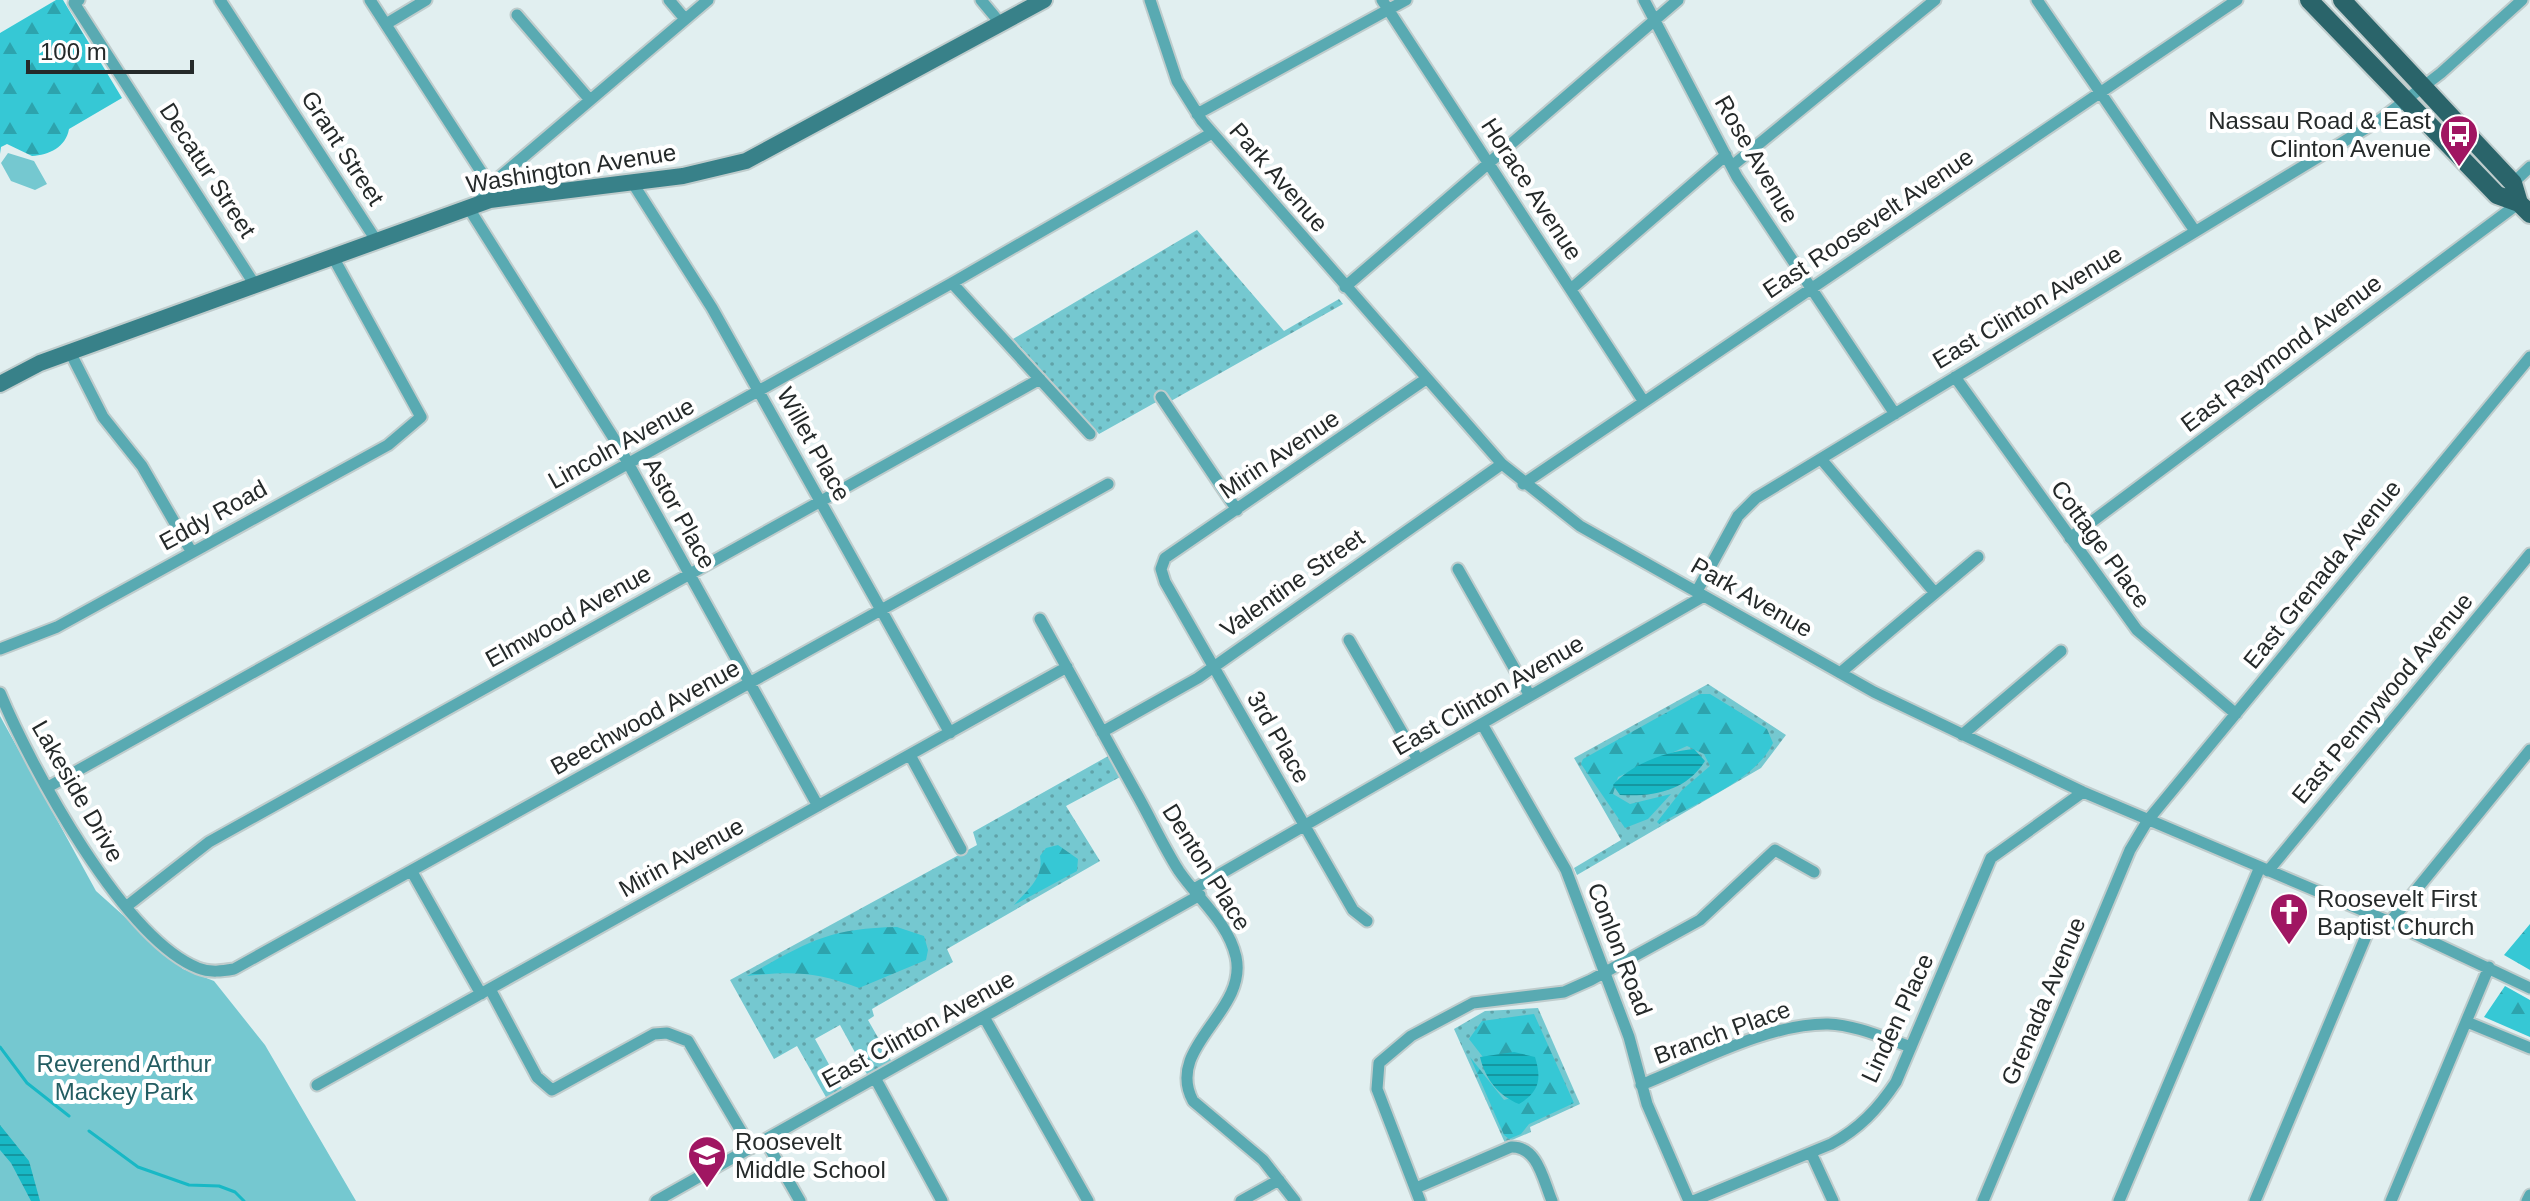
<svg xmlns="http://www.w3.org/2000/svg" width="2530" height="1201" viewBox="0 0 2530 1201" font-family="Arial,sans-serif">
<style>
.grass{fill:url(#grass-dots)}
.forest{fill:url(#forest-firs)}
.park{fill:#75c8d0}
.water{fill:url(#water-rules)}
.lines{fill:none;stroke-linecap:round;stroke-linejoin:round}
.stream{stroke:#18b8c5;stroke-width:3}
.street-casing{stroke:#bfcccc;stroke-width:15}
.secondary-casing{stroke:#bfcccc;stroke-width:20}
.primary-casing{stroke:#bfcccc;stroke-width:22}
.street{stroke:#59aab2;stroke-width:11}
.secondary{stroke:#388189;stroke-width:16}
.primary{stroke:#2a646a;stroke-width:18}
.labels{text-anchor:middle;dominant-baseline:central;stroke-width:8;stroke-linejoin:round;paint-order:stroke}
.poi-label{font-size:24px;fill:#252a2a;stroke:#fff;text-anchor:start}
.street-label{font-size:24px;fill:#252a2a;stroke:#fff}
.park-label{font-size:24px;fill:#245d62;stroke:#fff}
</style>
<defs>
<pattern id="grass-dots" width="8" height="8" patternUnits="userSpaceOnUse" patternTransform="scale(2)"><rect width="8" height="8" fill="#75c8d0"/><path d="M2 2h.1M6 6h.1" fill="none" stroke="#60a3a9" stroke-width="1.8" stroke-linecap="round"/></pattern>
<pattern id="forest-firs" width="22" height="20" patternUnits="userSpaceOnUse" patternTransform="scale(2)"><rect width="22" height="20" fill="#36c8d5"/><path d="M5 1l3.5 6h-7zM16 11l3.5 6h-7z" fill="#2da3ad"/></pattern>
<pattern id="water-rules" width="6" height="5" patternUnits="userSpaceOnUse" patternTransform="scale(2)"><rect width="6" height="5" fill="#18b8c5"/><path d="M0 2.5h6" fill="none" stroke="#1596a0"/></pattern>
</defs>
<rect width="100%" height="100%" fill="#e1eff0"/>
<!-- grass -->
<path class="grass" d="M1197 230 1284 331 1339 299 1343 304 1171 401 1167 396 1099 434 1013 339Z
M1708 684 1786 735 1761 768 1577 875 1574 868 1621 840 1574 758Z
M1110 755 1122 776 1066 806 1100 861 947 949 953 962 872 1009 874 1016 868 1020 893 1064 868 1076 840 1025 815 1039 843 1090 827 1099 797 1046 774 1059 730 980 977 845 973 832Z
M1538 1008 1580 1104 1530 1127 1531 1132 1505 1143 1454 1029 1485 1011Z"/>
<!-- forest -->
<path class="forest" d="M56 0H63L122 98 69 129C66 147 49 155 32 156L7 144 1 147 0 154V33Z
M1700 694H1710L1767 729 1773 743C1756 780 1694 804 1659 824L1657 822 1682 790 1710 766 1704 754 1687 746 1618 777 1613 794 1630 804 1671 794 1648 819 1625 828 1581 764 1583 759Z
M1058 845 1078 859 1077 871 1014 905C1027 890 1044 878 1040 856L1046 848Z
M2530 924V970L2504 955Z
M897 927 924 936 928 950 926 960 859 988C817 972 792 971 747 976 806 943 828 928 897 927Z
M2505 986 2530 1000V1037L2484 1017Z
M1534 1014 1574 1103 1529 1124 1521 1134 1509 1139 1504 1135 1470 1057 1504 1100 1521 1095 1486 1061 1469 1039 1482 1021Z"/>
<!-- park -->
<path class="park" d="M8 153 34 161 47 184 35 190 11 181 1 163Z
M0 716 96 891 183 969 214 981 265 1045 356 1201H0Z"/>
<!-- water -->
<path class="water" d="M1694 749 1705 761C1686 791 1654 797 1620 795L1613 785C1631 764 1667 751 1694 749Z
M1514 1052 1535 1057C1542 1080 1539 1092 1519 1104 1499 1096 1485 1079 1480 1057Z
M0 1125 29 1161 40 1201H31L11 1163 0 1150Z"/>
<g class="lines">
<!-- stream -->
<path class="stream" d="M0 1047 27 1083 69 1116
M89 1131 138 1167 189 1185 219 1186 235 1192 244 1201"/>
<defs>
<path id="street" d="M79 0 74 3 255 285
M220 0 376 240
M370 0 491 187
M669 0 685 19
M981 0 1001 24
M1150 0 1177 81 1202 121 1502 464 1580 526 1874 692 2083 792 2390 922 2530 988
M1382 0 1644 402
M1644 0 1737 177 1895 414
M2037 0 2195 231
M517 15 590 100
M386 24 426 0
M1197 114 1406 0
M1732 166 1935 0
M632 182 712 308 950 733
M2513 183 2530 167
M478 203 495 181 708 0
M468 207 618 445 818 806
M952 283 1090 434
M1345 287 1678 0
M1571 289 1726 155
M70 352 103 417 142 466 191 551
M1955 377 2137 630 2236 714
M1161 397 1237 510
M1821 459 1935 593
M1523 484 2237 0
M2070 538 2519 203
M1458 569 1530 696
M1697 591 1738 516 1756 498 2381 119 2441 73 2522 0
M1040 619C1072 676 1103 734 1135 791 1150 817 1163 846 1179 871 1198 899 1228 922 1236 957 1248 1012 1164 1047 1193 1101L1263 1160 1295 1201
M1349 640 1418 760
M0 649 57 627 388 445 421 417 333 257
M1840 673 1978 557
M0 693C31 767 123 938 198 968 210 973 223 971 234 969L1108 484
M1482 724 1566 870 1629 1037 1647 1104 1689 1201
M1102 732 1198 678 1502 464
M1962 735 2061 651
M910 755 961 849
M48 787 952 283 1212 133
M2268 871 2530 554
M412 872 481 994
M1194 889 1704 596
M127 906 209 842 1040 379
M1367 921 1353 910 1165 582 1161 569 1165 558 1426 379
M2390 922 2530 750
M490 989 537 1077 552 1090 654 1034 667 1033 688 1041 751 1148
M984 1017 1088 1201
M2467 1022 2530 1048
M875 1078 942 1201
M317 1085 1067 667
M1641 1085C1696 1063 1769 1023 1828 1024 1856 1025 1884 1038 1911 1047
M765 1140 800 1201
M1811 1153 1833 1201
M1416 1188 1511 1147C1538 1146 1543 1180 1552 1201
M656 1201 1200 895
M1241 1201 1279 1180
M1420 1201 1377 1089 1379 1063 1411 1036 1473 1003 1564 992 1591 980 1700 920 1775 850 1814 872
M1693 1201 1831 1144C1859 1129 1878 1109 1896 1082L1991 858 2083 792
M1983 1201 2130 850 2148 820 2530 357
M2119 1201 2260 867
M2255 1201 2374 917
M2391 1201 2489 967
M2527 1201 2530 1195"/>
<path id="secondary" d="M0 384 40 363 490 200 683 176 746 161 1044 0"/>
<path id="primary" d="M2309 0 2497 195 2519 203
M2342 0 2513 183 2519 203 2530 214"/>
</defs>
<!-- street casing -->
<use href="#street" class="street-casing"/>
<!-- secondary casing -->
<use href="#secondary" class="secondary-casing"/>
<!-- primary casing -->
<use href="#primary" class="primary-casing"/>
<!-- street -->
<use href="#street" class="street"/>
<!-- secondary -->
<use href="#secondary" class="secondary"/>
<!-- primary -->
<use href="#primary" class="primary"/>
</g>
<!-- icons -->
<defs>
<symbol id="bus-pin" viewBox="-11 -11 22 30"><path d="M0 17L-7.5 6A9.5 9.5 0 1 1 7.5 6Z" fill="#a01662" stroke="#fff"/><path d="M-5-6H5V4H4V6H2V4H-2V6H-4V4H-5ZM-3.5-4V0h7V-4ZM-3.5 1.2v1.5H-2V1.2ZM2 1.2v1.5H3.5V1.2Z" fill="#fff"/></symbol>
<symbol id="church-pin" viewBox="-11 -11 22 30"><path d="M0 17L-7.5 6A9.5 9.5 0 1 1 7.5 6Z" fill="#a01662" stroke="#fff"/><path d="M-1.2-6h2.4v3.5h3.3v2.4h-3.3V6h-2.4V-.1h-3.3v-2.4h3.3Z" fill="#fff"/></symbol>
<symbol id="school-pin" viewBox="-11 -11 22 30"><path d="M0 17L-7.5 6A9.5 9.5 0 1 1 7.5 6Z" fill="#a01662" stroke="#fff"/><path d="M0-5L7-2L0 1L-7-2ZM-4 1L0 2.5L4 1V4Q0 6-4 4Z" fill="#fff"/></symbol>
</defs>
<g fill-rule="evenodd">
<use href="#bus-pin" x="2437" y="112" width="44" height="60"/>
<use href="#church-pin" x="2267" y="890" width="44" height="60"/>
<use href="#school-pin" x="685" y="1133" width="44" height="60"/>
</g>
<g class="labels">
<!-- poi labels -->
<g class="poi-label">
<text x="2431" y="120" text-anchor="end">Nassau Road &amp; East<tspan x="2431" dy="28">Clinton Avenue</tspan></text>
<text x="2317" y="898">Roosevelt First<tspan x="2317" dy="28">Baptist Church</tspan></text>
<text x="735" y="1141">Roosevelt<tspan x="735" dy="28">Middle School</tspan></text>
</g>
<!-- street labels -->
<g class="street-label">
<text transform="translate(343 148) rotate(57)">Grant Street</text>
<text transform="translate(1757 159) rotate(60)">Rose Avenue</text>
<text transform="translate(571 168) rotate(-9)">Washington Avenue</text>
<text transform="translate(208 170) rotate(57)">Decatur Street</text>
<text transform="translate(1279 177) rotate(49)">Park Avenue</text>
<text transform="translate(1532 189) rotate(57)">Horace Avenue</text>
<text transform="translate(1868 223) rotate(-34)">East Roosevelt Avenue</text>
<text transform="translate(2027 307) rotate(-31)">East Clinton Avenue</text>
<text transform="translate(2281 353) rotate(-37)">East Raymond Avenue</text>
<text transform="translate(621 443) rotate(-29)">Lincoln Avenue</text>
<text transform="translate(814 444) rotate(61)">Willet Place</text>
<text transform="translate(1279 454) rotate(-34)">Mirin Avenue</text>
<text transform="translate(680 513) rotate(61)">Astor Place</text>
<text transform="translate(213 515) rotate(-29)">Eddy Road</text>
<text transform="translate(2101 544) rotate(54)">Cottage Place</text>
<text transform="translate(2322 574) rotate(-51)">East Grenada Avenue</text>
<text transform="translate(1292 583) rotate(-35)">Valentine Street</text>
<text transform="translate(1752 597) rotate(30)">Park Avenue</text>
<text transform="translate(568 616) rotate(-29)">Elmwood Avenue</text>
<text transform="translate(1488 695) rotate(-30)">East Clinton Avenue</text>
<text transform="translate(2382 698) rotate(-50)">East Pennywood Avenue</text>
<text transform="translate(645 717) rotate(-29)">Beechwood Avenue</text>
<text transform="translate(1279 737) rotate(60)">3rd Place</text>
<text transform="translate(78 791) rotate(60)">Lakeside Drive</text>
<text transform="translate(681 857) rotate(-29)">Mirin Avenue</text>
<text transform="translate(1207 867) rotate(58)">Denton Place</text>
<text transform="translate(1620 949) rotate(69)">Conlon Road</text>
<text transform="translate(2043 1001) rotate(-67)">Grenada Avenue</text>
<text transform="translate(1897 1018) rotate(-65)">Linden Place</text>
<text transform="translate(918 1029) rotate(-29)">East Clinton Avenue</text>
<text transform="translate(1722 1032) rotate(-20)">Branch Place</text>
</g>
<!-- park labels -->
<g class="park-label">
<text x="124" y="1063">Reverend Arthur<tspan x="124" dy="28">Mackey Park</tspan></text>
</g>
</g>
<!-- scale -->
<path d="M28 60v12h164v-12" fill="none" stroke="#252a2a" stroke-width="4"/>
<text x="40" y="60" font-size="24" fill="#252a2a" stroke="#ffffff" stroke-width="6" paint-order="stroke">100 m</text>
</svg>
